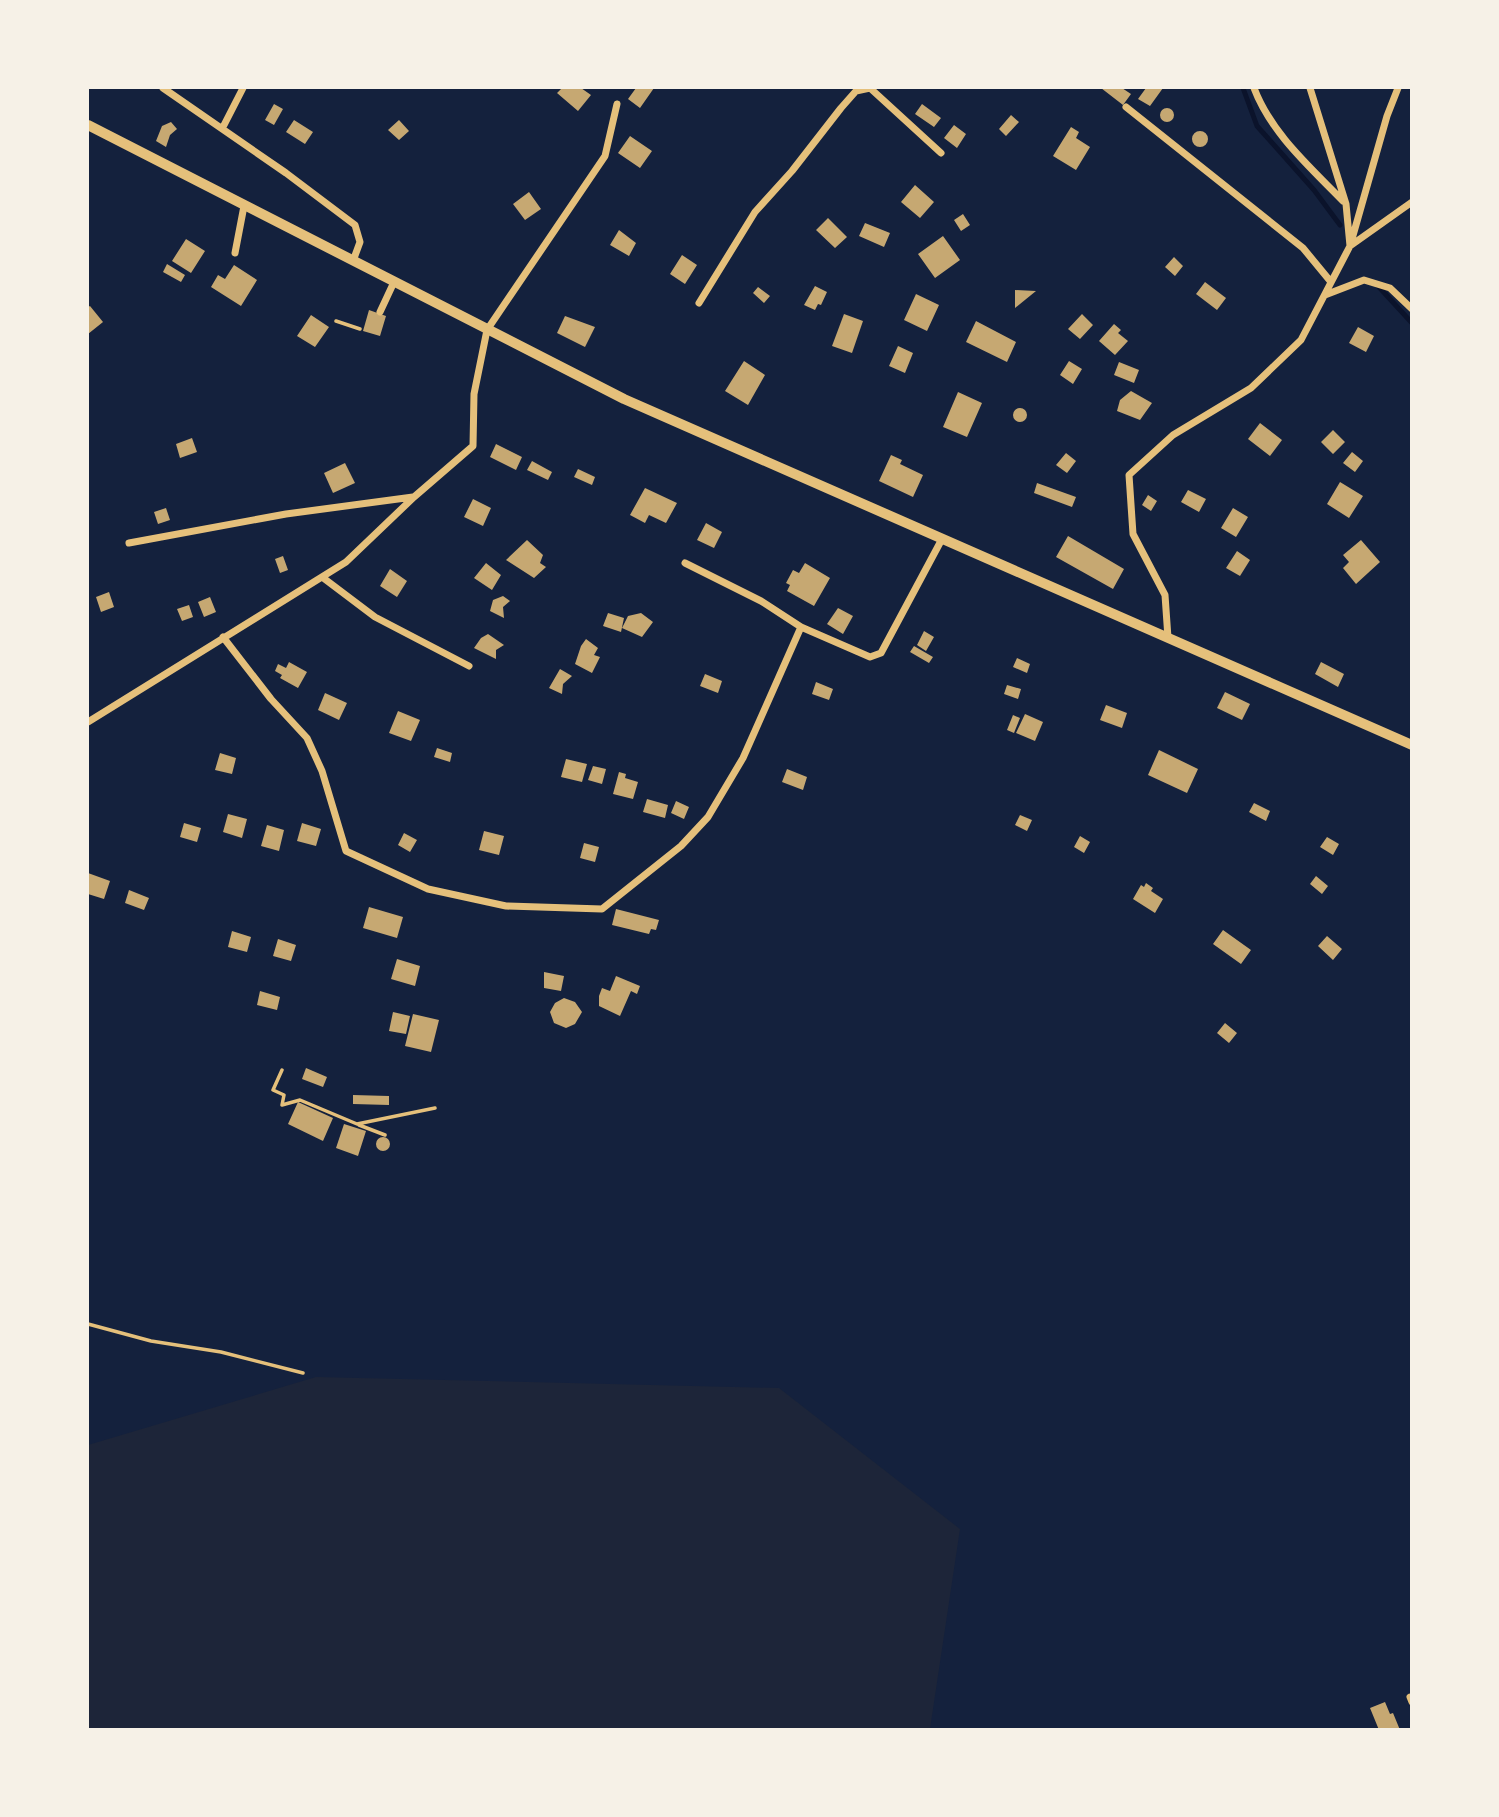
<svg xmlns="http://www.w3.org/2000/svg" width="1499" height="1817" viewBox="0 0 1499 1817" font-family="'Open Sans',sans-serif">
<style>
.green{fill:#1d2539}
.lines{fill:none;stroke-linecap:round;stroke-linejoin:round}
.stream{stroke:#0b132b;stroke-width:5}
.building{fill:#c6a872}
.path{stroke:#e5c07b;stroke-width:3.5}
.minor{stroke:#e5c07b;stroke-width:7}
.tertiary{stroke:#e5c07b;stroke-width:10}
</style>
<rect width="100%" height="100%" fill="#14213d"/>
<!-- green -->
<path class="green" d="M316 1377 779 1388 960 1529 930 1729H88V1445Z"/>
<g class="lines">
<!-- stream -->
<path class="stream" d="M1243 88 1257 126 1314 190 1340 225
M1378 286 1412 323"/>
</g>
<!-- building -->
<path class="building" d="M562 88H581L591 95 578 111 557 93Z
M636 88H654L640 108 628 99Z
M1101 88H1122L1131 94 1123 105Z
M1146 88H1163L1150 106 1138 99Z
M274 104 283 109 274 125 265 120Z
M922 104 941 118 934 127 915 114Z
M1160 115a7 7 0 1 1 14 0a7 7 0 1 1-14 0Z
M1011 115 1019 122 1006 136 999 129Z
M294 120 313 132 305 144 286 132Z
M399 120 409 131 399 140 388 130Z
M171 122 177 129 170 135 166 147 156 141 162 126Z
M954 125 966 134 957 148 944 138Z
M1071 127 1079 132 1076 138 1090 147 1076 170 1053 156Z
M1192 139a8 8 0 1 1 16 0a8 8 0 1 1-16 0Z
M630 136 652 151 640 168 618 153Z
M915 185 934 202 920 218 901 202Z
M529 192 541 209 525 220 513 204Z
M963 214 970 225 961 231 954 220Z
M828 218 847 237 835 248 816 230Z
M865 223 890 233 884 247 859 236Z
M619 230 636 243 629 256 610 245Z
M943 236 960 260 935 278 918 254Z
M186 239 205 251 191 273 172 261Z
M682 255 697 265 685 284 670 274Z
M1174 257 1183 266 1175 276 1165 267Z
M167 264 185 275 181 282 163 272Z
M234 265 257 280 241 306 211 287 218 275 225 279Z
M1205 282 1226 298 1217 310 1196 294Z
M815 286 827 292 821 305 818 304 815 310 804 305Z
M758 287 770 296 764 303 753 293Z
M1015 290 1036 291 1015 308Z
M916 294 939 305 927 331 904 320Z
M90 306 103 322 88 334V307Z
M369 310 386 316 380 336 363 331Z
M844 314 863 321 852 353 832 346Z
M1082 314 1093 325 1080 339 1068 329Z
M311 315 329 327 315 347 297 336Z
M565 316 595 327 585 347 557 333Z
M976 321 1016 342 1007 362 966 342Z
M1114 324 1121 330 1118 333 1128 341 1115 355 1099 341Z
M1358 327 1374 336 1366 352 1349 343Z
M898 346 913 353 905 373 889 366Z
M744 361 765 375 748 405 725 391Z
M1069 361 1082 369 1073 384 1060 375Z
M1119 362 1139 370 1134 383 1114 375Z
M1131 391 1152 403 1140 420 1117 411 1120 400Z
M958 392 982 403 967 437 943 427Z
M1013 415a7 7 0 1 1 14 0a7 7 0 1 1-14 0Z
M1260 423 1282 440 1270 456 1248 439Z
M1333 430 1345 442 1333 454 1321 442Z
M192 438 197 452 180 458 176 444Z
M496 444 522 457 516 470 490 457Z
M1352 452 1363 461 1355 472 1343 463Z
M1066 453 1076 461 1067 473 1056 465Z
M891 455 902 460 900 464 923 475 913 497 879 481Z
M532 461 552 472 548 480 527 470Z
M345 463 355 483 333 493 324 473Z
M578 469 595 477 592 485 574 477Z
M1340 482 1363 496 1349 518 1327 504Z
M1037 483 1076 497 1072 507 1034 493Z
M645 488 677 503 666 523 649 515 645 523 630 515Z
M1188 490 1206 499 1199 512 1181 502Z
M1148 495 1157 501 1151 511 1142 505Z
M473 499 491 508 483 526 464 517Z
M166 508 170 520 158 524 154 512Z
M1233 508 1248 517 1236 537 1221 528Z
M706 523 722 532 714 548 697 540Z
M1068 536 1124 569 1113 589 1056 557Z
M527 540 543 555 540 563 546 567 534 578 506 560Z
M1361 540 1380 562 1356 584 1343 568 1349 562 1343 555Z
M1237 551 1250 560 1240 576 1226 568Z
M283 556 288 570 280 573 275 559Z
M486 563 501 575 492 590 474 578Z
M805 563 830 578 814 606 787 591 790 585 786 583 793 570 799 573Z
M390 569 407 581 397 597 380 586Z
M109 592 114 607 101 612 96 597Z
M503 596 510 601 503 607 504 618 490 611 493 600Z
M210 597 216 612 204 617 198 602Z
M189 605 193 617 182 621 177 609Z
M838 608 853 616 843 634 827 624Z
M608 613 624 618 621 632 603 626Z
M641 613 653 622 642 637 622 628 628 616Z
M924 631 934 637 926 651 917 645Z
M488 634 504 645 496 650V659L474 648 481 638Z
M586 639 598 648 594 655 600 657 592 673 575 664 581 646Z
M914 646 933 657 929 663 910 652Z
M1017 658 1030 664 1027 673 1013 667Z
M289 662 307 672 298 688 280 678 282 675 275 671 278 664 286 668Z
M1321 662 1344 674 1338 687 1315 674Z
M560 669 572 676 563 684 562 694 549 688Z
M705 674 722 681 718 693 700 686Z
M816 682 833 689 829 700 812 694Z
M1007 685 1021 689 1018 699 1004 694Z
M1225 692 1250 704 1242 720 1217 708Z
M325 693 347 703 339 720 318 710Z
M1106 705 1127 713 1122 728 1100 720Z
M398 711 420 720 411 741 389 733Z
M1025 714 1043 722 1035 741 1016 733Z
M1013 715 1020 718 1014 733 1007 730Z
M437 748 452 753 450 762 434 757Z
M1159 750 1198 769 1187 793 1148 775Z
M220 753 236 758 232 774 215 770Z
M566 759 587 764 582 782 561 777Z
M593 766 606 769 602 784 588 780Z
M787 769 807 777 803 790 782 782Z
M619 772 626 774 625 778 638 782 633 799 613 794Z
M647 799 668 805 665 818 643 812Z
M676 801 689 807 684 819 671 813Z
M1254 803 1270 811 1266 821 1249 812Z
M228 814 247 819 242 838 223 832Z
M1020 815 1032 820 1027 831 1015 825Z
M184 823 201 828 197 842 180 837Z
M302 823 321 829 316 846 297 841Z
M267 825 284 830 279 851 261 846Z
M484 831 504 836 499 855 479 850Z
M404 833 417 840 410 852 398 845Z
M1080 836 1090 842 1084 853 1074 847Z
M1327 837 1339 844 1333 855 1320 847Z
M584 843 599 847 595 862 580 858Z
M88 873 110 881 104 899 88 894Z
M1316 876 1328 886 1322 894 1310 884Z
M1146 883 1153 888 1151 891 1163 899 1155 913 1133 899 1141 885 1144 887Z
M129 890 149 898 144 910 125 903Z
M369 907 403 917 397 938 363 928Z
M616 909 659 920 656 930 651 929 649 934 612 925Z
M1223 930 1251 950 1241 964 1213 944Z
M232 931 251 937 247 952 228 947Z
M1327 936 1342 949 1333 960 1318 946Z
M278 939 296 945 291 961 273 956Z
M397 959 420 966 415 986 391 979Z
M544 972 564 976 561 991 544 988Z
M616 976 640 986 637 994 631 991 620 1016 599 1006V996L602 988 610 991Z
M260 991 280 997 277 1010 257 1005Z
M564 998 575 1002 582 1012 575 1024 566 1028 554 1023 550 1012 555 1003Z
M393 1012 410 1016 406 1034 389 1031Z
M413 1014 439 1020 431 1052 405 1046Z
M1225 1023 1237 1033 1229 1043 1217 1033Z
M306 1068 327 1077 323 1087 302 1079Z
M353 1095 389 1096V1105L353 1104Z
M298 1102 333 1118 323 1141 288 1124Z
M344 1124 366 1131 358 1156 336 1148Z
M376 1144a7 7 0 1 1 14 0a7 7 0 1 1-14 0Z
M1385 1702 1390 1714 1393 1713 1400 1730H1379L1370 1708Z"/>
<g class="lines">
<!-- path -->
<path class="path" d="M336 321 360 329
M282 1070 273 1090 284 1095 282 1105 300 1100 357 1124 435 1108
M359 1125 385 1135
M88 1324 151 1341 221 1352 303 1373"/>
<!-- minor -->
<path class="minor" d="M163 88 286 173 355 225 360 242 353 261
M870 88 941 153
M1254 88C1271 133 1309 166 1343 201
M1310 88 1346 204 1350 246 1387 116 1398 88
M1126 107 1303 248 1331 282
M222 129 243 88
M235 253 244 206
M1325 295 1364 280 1390 288 1412 309
M699 303 755 212 792 171 841 108 856 91 870 88
M380 312 394 282
M129 543 286 514 413 497
M685 563 761 601 801 627 870 657 881 653 942 539
M322 577 375 617 469 666
M223 637 271 699 307 738 322 771 346 851 428 889 506 906 602 909 681 846 708 817 743 758 801 627
M1168 638 1165 595 1133 534 1129 475 1173 435 1251 388 1301 340 1350 246 1412 202
M88 722 346 562 414 497 473 446 474 394 487 330 605 156 617 104
M1410 1697 1412 1702"/>
<!-- tertiary -->
<path class="tertiary" d="M88 125 624 399 1412 745"/>
</g>
<!-- border -->
<rect width="1499" height="1817" fill="none" stroke="#f6f1e7" stroke-width="178"/>
</svg>
